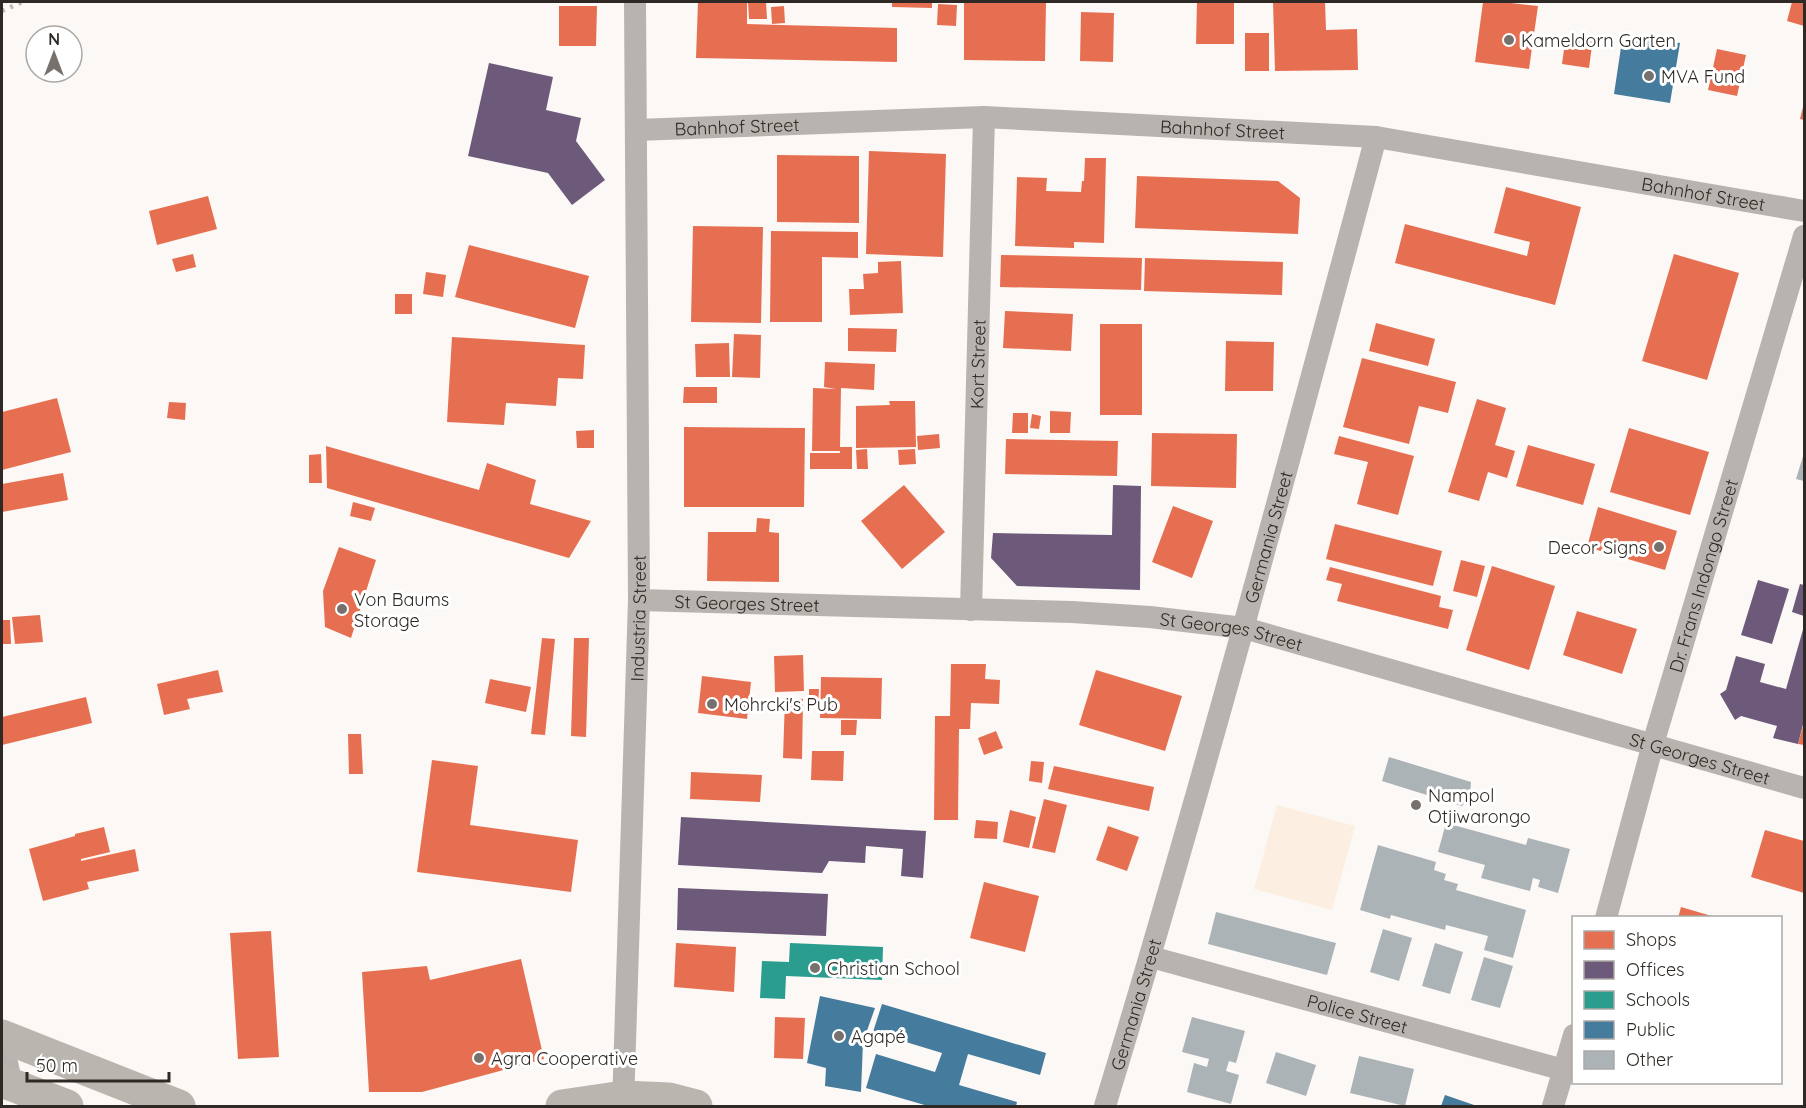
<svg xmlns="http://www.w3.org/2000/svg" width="1806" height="1108" viewBox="0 0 1806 1108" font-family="Quicksand,sans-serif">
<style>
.grass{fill:#fcefe1}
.shops{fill:#e76f51}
.offices{fill:#6d597a}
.schools{fill:#2a9d8f}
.public{fill:#457b9d}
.building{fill:#acb3b6}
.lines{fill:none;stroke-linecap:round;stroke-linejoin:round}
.minor{stroke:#b8b3ae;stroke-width:22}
.primary{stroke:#bab5af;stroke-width:33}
.rail{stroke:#bdb9b5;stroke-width:4.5;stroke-dasharray:3 6;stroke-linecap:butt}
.poi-dot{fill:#76716d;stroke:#fff;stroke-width:2}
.labels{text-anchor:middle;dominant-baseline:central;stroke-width:6;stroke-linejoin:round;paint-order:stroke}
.poi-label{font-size:18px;fill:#2e2924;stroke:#fff;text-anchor:start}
.street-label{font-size:18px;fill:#2e2924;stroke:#fff}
</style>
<rect width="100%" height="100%" fill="#fbf8f5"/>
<!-- grass -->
<path class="grass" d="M1277 805 1355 826 1332 910 1254 889Z"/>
<!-- shops -->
<path class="shops" d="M698 2H747V24L897 28V62L696 58Z
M748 2H766L767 19H749Z
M892 2H932V8L892 7Z
M964 2H1046L1045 61 964 60Z
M1197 2H1234V44H1196Z
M1273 2H1325L1326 30 1357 29 1358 70 1275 71Z
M1483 2H1502L1538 6 1529 69 1475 62Z
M1792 2H1804V26L1787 21Z
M938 4 957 5 956 26 937 25Z
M559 6H597L596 46H559Z
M784 6 785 23 772 24 771 7Z
M1081 12 1114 13 1113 62 1080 61Z
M1245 33H1269V71H1245Z
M1566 35 1593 38 1589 68 1562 64Z
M1717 49 1746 55 1737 96 1708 90Z
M1804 103V120L1800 119Z
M869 151 946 154 943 257 866 254Z
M777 155 859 156V223L777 222Z
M1085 158H1106L1104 243 1074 242V248L1015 246 1017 177 1047 178 1046 191 1081 192 1082 181H1084Z
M1137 176 1278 181 1300 198 1298 234 1135 228Z
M1506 187 1581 207 1555 305 1395 263 1405 224 1527 256 1530 242 1494 233Z
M208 196 217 229 157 245 149 211Z
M693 226 763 227 761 323 691 322Z
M771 231 858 232V258L822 257V322H770Z
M469 245 589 276 575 328 455 297Z
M193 254 196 267 176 272 172 259Z
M1674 254 1739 273 1707 380 1642 361Z
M1001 255 1142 258 1141 290 1000 287Z
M1145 258 1283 262 1282 295 1144 291Z
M901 261 903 313 850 315 849 289H864L863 274 878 273V262Z
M426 272 446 275 443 297 423 294Z
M395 294H412V314H395Z
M1005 311 1073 314 1071 351 1003 348Z
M1376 323 1435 339 1428 366 1369 351Z
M1100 324H1142V415H1100Z
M848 328 897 329 896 352 848 351Z
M734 334 761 335 760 378 732 377Z
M452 337 585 345 583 379 558 378 556 406 506 403 504 425 447 422Z
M1226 341 1274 342 1273 391H1225Z
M729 343 730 377H696L695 344Z
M1362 358 1456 382 1448 413 1419 406 1409 444 1343 427Z
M825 362 875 364 874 390 841 388 840 447H852V469H810V453H840V451H812L813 388 836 389 824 387Z
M684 387H717V403H683Z
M57 398 71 452 2 470V412Z
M1477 399 1506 408 1495 445 1515 451 1507 478 1488 472 1479 501 1448 492Z
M889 401H915L916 447 856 448V406L890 405Z
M169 402 186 403 185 420 167 418Z
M1050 411 1071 412 1070 433H1050Z
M1013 413H1028V433H1012Z
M1032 414 1041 416 1039 429 1030 428Z
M684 427 805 428 804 507H684Z
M1629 428 1709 452 1690 515 1610 492Z
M594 430V448H577L576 431Z
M1152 433 1237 434 1236 488 1151 486Z
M939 434 940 448 918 450 917 436Z
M1339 436 1414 456 1398 515 1357 504 1368 462 1334 454Z
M1006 439 1118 441 1117 476 1005 474Z
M1528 445 1595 464 1583 505 1516 486Z
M326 446 479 490 487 463 536 480 530 504 591 521 569 558 327 488Z
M867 449 868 469H857L856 450Z
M915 449 916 464 899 465 898 450Z
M321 454 322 483H309V455Z
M63 473 68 500 2 512V484Z
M904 485 945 532 902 569 861 521Z
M353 502 375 508 371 521 350 516Z
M1173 506 1213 521 1192 578 1152 562Z
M1598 507 1677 531 1665 570 1587 547Z
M757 518 770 519 769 532 779 533V582L707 581 708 532H756Z
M1335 524 1442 551 1433 586 1326 559Z
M339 547 376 560 351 638 325 627 323 591Z
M1461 560 1485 566 1477 597 1453 591Z
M1492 566 1555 586 1529 670 1466 650Z
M1330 567 1441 596 1439 607 1453 610 1448 629 1337 601 1342 584 1326 580Z
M1577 611 1637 629 1622 674 1563 655Z
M40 615 43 642 15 644 12 617Z
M2 620H10L11 644H2Z
M542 638 555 639 545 735 531 734Z
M574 638H589L586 737 571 736Z
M803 655 804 691 775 692 774 656Z
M951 664H986L985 679 1000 680 999 704 971 703 970 729H959L958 820H934L935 716H950Z
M218 670 223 692 187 699 190 709 164 715 157 684Z
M1096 670 1182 696 1165 751 1079 725Z
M702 676 751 682 747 719 698 713Z
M821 677 882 678 881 719 820 718Z
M490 679 531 687 526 712 485 703Z
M809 689H819L818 705 809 704Z
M86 697 92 723 2 745V717Z
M785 698 803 699 802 759 783 758Z
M841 720H857L856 735H841Z
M1804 723V745L1798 744Z
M996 731 1003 748 984 755 978 738Z
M348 734H361L363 774H349Z
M812 751H844L843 781 811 780Z
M432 760 478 766 470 825 578 840 571 892 417 872Z
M1031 761 1044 762 1042 783 1029 781Z
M1054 766 1154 787 1149 811 1048 789Z
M691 772 762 775 760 802 690 799Z
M1044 799 1067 805 1055 853 1032 848Z
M1010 810 1036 817 1029 848 1003 842Z
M976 820 998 822 997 839 974 838Z
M1108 826 1139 837 1127 871 1096 860Z
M104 827 110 852 81 859V861L135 849 139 871 87 882 89 889 43 901 29 849 75 836V834Z
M1765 830 1804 841V893L1751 877Z
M984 882 1039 896 1025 952 970 938Z
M1681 907 1715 917 1714 918H1678Z
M271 931 279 1057 238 1059 230 933Z
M676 943 736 947 734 992 674 987Z
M521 959 544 1059 422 1092H369L362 972 427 966 430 980Z
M775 1017 805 1018 803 1059 774 1058Z"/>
<!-- offices -->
<path class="offices" d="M489 63 553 77 546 110 581 118 576 141 605 180 572 205 548 173 468 156Z
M1113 485 1141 486 1140 590 1017 586 991 558 993 533 1112 535Z
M1758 580 1789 589 1772 644 1741 635Z
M1800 584 1804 585V616L1792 612Z
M1804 626V721L1798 744 1773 738 1777 726 1741 716 1735 720 1720 694 1726 690 1736 656 1765 664 1760 682 1786 689Z
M681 817 926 831 923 878 901 876 903 849 866 846 865 863 829 861 822 873 678 865Z
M678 888 828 894 826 936 677 930Z"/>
<!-- schools -->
<path class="schools" d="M790 943 883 947 882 980 786 976 785 999 760 998 762 961 789 962Z"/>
<!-- public -->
<path class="public" d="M1623 34 1680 43 1670 103 1614 94Z
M820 996 875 1008 863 1042 861 1092 825 1086 826 1068 807 1063Z
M882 1004 1046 1053 1040 1075 968 1054 959 1085 1017 1102 1016 1106H928L866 1088 876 1054 935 1072 942 1053 873 1032Z
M1445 1095 1477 1106H1441Z"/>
<!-- building -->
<path class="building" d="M1804 453V481L1796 479Z
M1389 757 1471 782 1470 796 1462 806 1382 781Z
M1446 823 1526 845 1528 838 1570 849 1558 893 1538 887 1540 880 1533 878 1530 891 1481 878 1485 865 1438 852Z
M1378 845 1436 862 1434 870 1446 874 1444 880 1458 884 1456 890 1526 910 1513 958 1484 950 1488 936 1446 925 1445 930 1391 915 1390 919 1360 910Z
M1216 912 1336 943 1327 975 1208 944Z
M1383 929 1412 938 1399 981 1370 972Z
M1435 943 1463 952 1450 994 1422 986Z
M1484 957 1513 966 1500 1008 1471 1000Z
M1192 1017 1245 1031 1236 1063 1229 1061 1226 1071 1239 1075 1231 1104 1187 1092 1194 1063 1207 1067 1209 1059 1182 1052Z
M1276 1052 1316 1065 1306 1096 1266 1083Z
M1359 1056 1414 1069 1405 1106 1350 1093Z"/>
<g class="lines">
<!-- minor -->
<g class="minor">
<path id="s1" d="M637 130 984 117 1376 137 1804 211"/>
<path id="s2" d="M639 600 1072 612 1150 617 1244 628 1804 788"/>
<path id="s3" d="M971 610 984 117"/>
<path id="s4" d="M1606 918 1653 744 1804 236"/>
<path id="s5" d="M1151 957 1564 1070"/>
<path d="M2 1041 12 1085"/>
<path id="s6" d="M623 1106 639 600 635 2"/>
<path id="s7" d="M1105 1106C1203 785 1289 461 1376 137"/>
<path d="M1553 1106 1574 1035"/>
</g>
<!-- primary -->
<path class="primary" d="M2 1036 179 1106
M2 1081 67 1106
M562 1106 623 1097 669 1099 696 1106"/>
<!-- rail -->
<path class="rail" d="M2 11 22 2"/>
</g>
<!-- markers -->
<g class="poi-dot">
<circle cx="1509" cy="40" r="6"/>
<circle cx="1649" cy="76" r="6"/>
<circle cx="1659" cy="547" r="6"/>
<circle cx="342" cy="609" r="6"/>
<circle cx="712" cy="704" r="6"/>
<circle cx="1416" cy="805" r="6"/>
<circle cx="815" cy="968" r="6"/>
<circle cx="839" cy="1036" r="6"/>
<circle cx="479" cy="1058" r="6"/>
</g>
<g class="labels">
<!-- poi labels -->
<g class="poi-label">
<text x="1521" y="40">Kameldorn Garten</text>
<text x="1661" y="76">MVA Fund</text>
<text x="1647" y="547" text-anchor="end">Decor Signs</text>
<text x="354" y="599">Von Baums<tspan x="354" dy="21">Storage</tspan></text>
<text x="724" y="704">Mohrcki's Pub</text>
<text x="1428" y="795">Nampol<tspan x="1428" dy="21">Otjiwarongo</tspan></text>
<text x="827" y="968">Christian School</text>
<text x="851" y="1036">Agapé</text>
<text x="491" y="1058">Agra Cooperative</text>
</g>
<!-- street labels -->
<g class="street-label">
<text stroke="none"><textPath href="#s1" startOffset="100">Bahnhof Street</textPath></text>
<text stroke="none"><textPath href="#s1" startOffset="586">Bahnhof Street</textPath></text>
<text stroke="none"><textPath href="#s1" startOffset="1072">Bahnhof Street</textPath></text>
<text stroke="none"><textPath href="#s3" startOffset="246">Kort Street</textPath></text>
<text stroke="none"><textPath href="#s7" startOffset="592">Germania Street</textPath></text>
<text stroke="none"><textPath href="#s4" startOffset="356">Dr. Frans Indongo Street</textPath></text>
<text stroke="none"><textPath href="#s2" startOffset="108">St Georges Street</textPath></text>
<text stroke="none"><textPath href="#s6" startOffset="488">Industria Street</textPath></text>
<text stroke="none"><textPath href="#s2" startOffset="594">St Georges Street</textPath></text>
<text stroke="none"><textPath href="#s2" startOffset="1080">St Georges Street</textPath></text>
<text stroke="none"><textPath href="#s7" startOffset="106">Germania Street</textPath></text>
<text stroke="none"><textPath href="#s5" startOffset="214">Police Street</textPath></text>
</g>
</g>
<!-- border -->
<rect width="1806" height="1108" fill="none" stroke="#2e2924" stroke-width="6"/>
<!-- legend -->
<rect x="1572" y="916" width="210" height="168" fill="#ffffff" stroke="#aba9a7" stroke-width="1.5"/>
<rect x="1584" y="931" width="30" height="18" fill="#e76f51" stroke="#aba9a7" stroke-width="1.5"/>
<text x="1626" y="946" font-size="18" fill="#2e2924">Shops</text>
<rect x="1584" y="961" width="30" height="18" fill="#6d597a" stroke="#aba9a7" stroke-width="1.5"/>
<text x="1626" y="976" font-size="18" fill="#2e2924">Offices</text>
<rect x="1584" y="991" width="30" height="18" fill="#2a9d8f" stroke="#aba9a7" stroke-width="1.5"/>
<text x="1626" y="1006" font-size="18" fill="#2e2924">Schools</text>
<rect x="1584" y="1021" width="30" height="18" fill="#457b9d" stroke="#aba9a7" stroke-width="1.5"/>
<text x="1626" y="1036" font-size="18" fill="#2e2924">Public</text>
<rect x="1584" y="1051" width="30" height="18" fill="#acb3b6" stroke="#aba9a7" stroke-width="1.5"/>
<text x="1626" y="1066" font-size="18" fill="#2e2924">Other</text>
<!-- north arrow -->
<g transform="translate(54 54)"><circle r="28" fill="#ffffff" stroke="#aba9a7" stroke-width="1.5"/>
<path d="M0-4.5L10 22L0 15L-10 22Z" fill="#76716d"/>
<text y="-9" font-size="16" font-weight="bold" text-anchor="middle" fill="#2e2924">N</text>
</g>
<!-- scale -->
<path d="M27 1072v9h142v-9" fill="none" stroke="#2e2924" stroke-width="3"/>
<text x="36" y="1072" font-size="18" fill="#2e2924" stroke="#ffffff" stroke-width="4.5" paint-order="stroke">50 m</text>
</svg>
